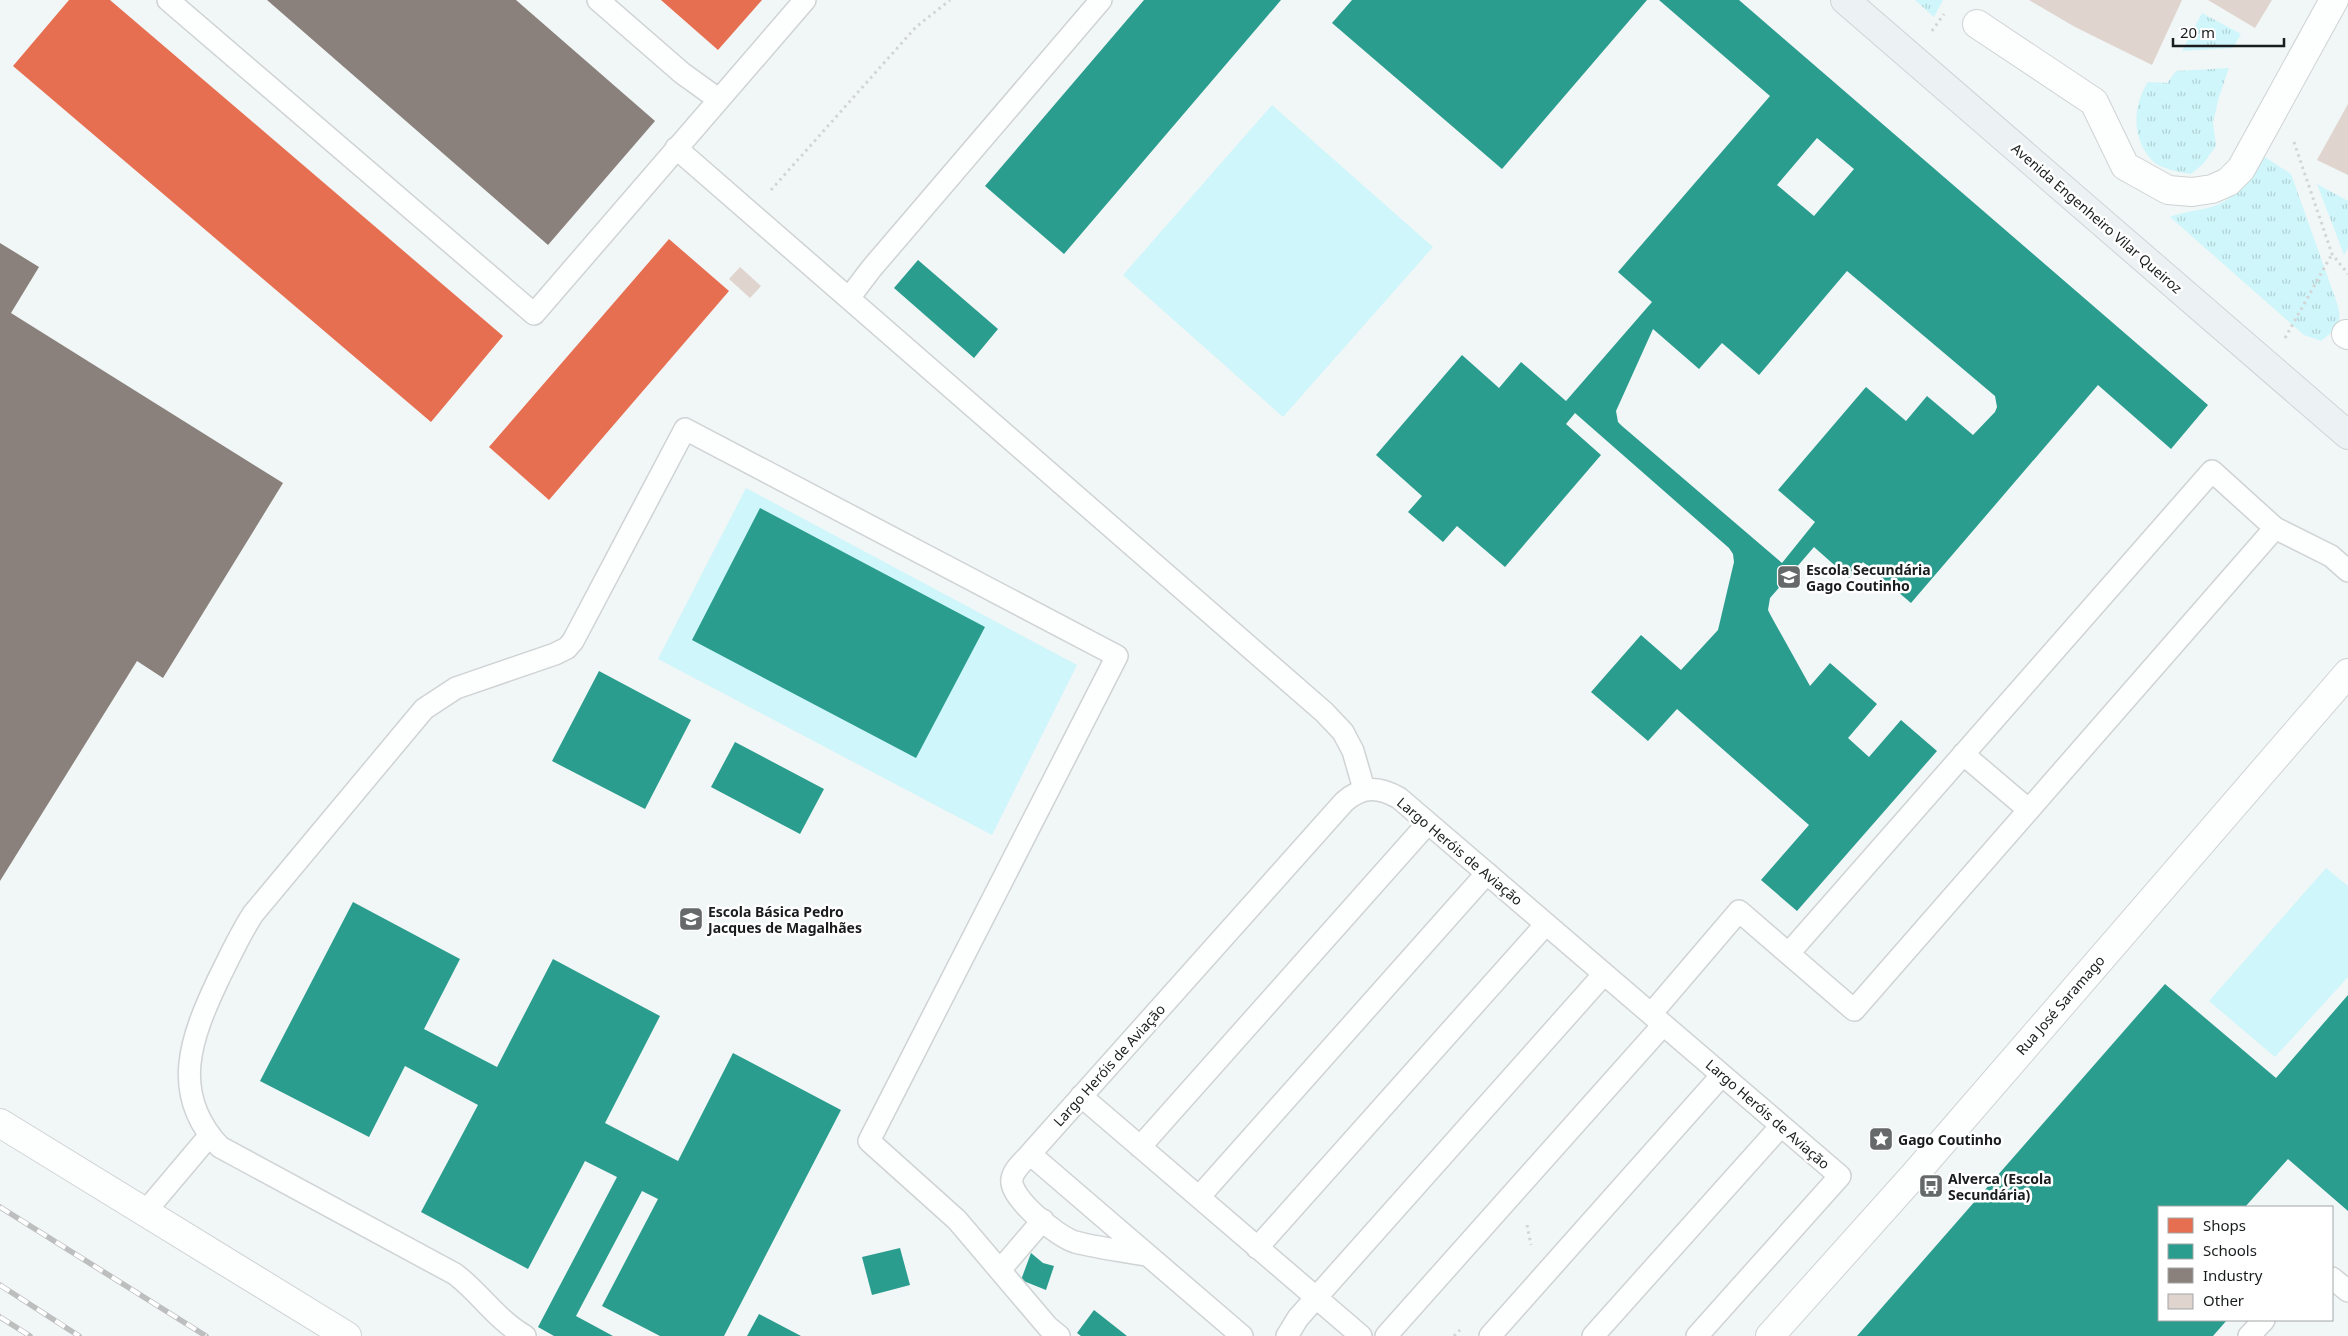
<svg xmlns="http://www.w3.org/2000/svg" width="2348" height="1336" viewBox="0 0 2348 1336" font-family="'Noto Sans',sans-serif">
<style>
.grass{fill:url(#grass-tufts)}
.pitch{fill:#cff6fa}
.shops{fill:#e76f51}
.schools{fill:#2a9d8f;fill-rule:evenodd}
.industry{fill:#8a817c}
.building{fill:#e0d4ce}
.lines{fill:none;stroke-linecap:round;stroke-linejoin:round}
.lane-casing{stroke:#cfd3d3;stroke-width:24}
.street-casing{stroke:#cfd3d3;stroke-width:30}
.secondary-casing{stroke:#cfd3d3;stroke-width:30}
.path{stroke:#d3d5d5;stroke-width:3;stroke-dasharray:2.5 4;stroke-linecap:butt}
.lane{stroke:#fdfefe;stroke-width:21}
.street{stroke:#fdfefe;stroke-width:28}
.secondary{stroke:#ecf2f3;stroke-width:28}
.rail-casing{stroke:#bdbebe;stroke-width:5.5}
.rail{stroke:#fff;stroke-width:4;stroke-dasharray:11;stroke-linecap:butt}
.labels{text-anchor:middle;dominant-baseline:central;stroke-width:5;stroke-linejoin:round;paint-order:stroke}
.street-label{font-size:14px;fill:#1a1d1e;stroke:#fff}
.poi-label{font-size:14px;font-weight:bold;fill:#1a1d1e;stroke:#fff;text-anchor:start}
</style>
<defs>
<pattern id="grass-tufts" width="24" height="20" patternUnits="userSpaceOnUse" patternTransform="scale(1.25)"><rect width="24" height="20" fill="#cff6fa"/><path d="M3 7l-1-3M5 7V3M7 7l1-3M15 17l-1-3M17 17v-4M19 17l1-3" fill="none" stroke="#b1d2d6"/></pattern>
</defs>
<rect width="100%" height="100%" fill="#f1f6f6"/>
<!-- grass -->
<path class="grass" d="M1915 0H1943L1934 17Z
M2202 13 2241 34 2233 48 2182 51Z
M2229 68 2219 97 2213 122 2216 146 2203 164 2191 174C2179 172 2159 169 2151 159 2131 137 2133 105 2148 82L2167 83 2176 71Z
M2263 156 2291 174 2337 303C2343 324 2338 328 2321 341L2304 335 2170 217C2182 212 2195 211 2208 208 2235 201 2250 179 2263 156Z
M2317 184 2348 201V248L2344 255Z"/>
<!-- pitch -->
<path class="pitch" d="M1272 105 1433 247 1283 417 1123 275Z
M746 488 1077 665 992 835 658 659Z
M2326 868 2348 886V977L2275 1057 2209 1001Z"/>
<!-- shops -->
<path class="shops" d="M69 0H110L503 336 431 422 13 66Z
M661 0H762L718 50Z
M669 239 729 291 549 500 489 447Z"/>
<!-- schools -->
<path class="schools" d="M1144 0H1281L1064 254 985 186Z
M1352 0H1647L1502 169 1332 23Z
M1659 0H1739L2208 405 2171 449 2098 385 1911 603 1863 562 1849 578 1814 547 1770 598 1768 610 1771 616 1810 686 1830 663 1877 704 1848 738 1869 757 1901 720 1937 751 1797 911 1761 880 1809 825 1677 709 1648 741 1591 692 1641 635 1681 670 1718 630 1734 562 1733 554 1729 548 1575 413 1566 424 1601 455 1505 567 1457 526 1443 542 1408 512 1422 496 1376 455 1462 355 1499 388 1521 362 1566 401 1652 302 1618 272 1770 96ZM1817 138 1854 169 1814 216 1777 185ZM1847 271 1995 396 1997 407 1995 412 1973 435 1927 396 1906 421 1866 387 1778 490 1815 522 1782 563 1622 426 1618 422 1616 411 1653 329 1699 369 1722 343 1759 375Z
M918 260 998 329 974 358 894 288Z
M760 508 985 627 916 758 692 640Z
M599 671 691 720 645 809 552 761Z
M735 742 824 789 800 834 711 787Z
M353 902 460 959 424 1029 497 1067 553 959 660 1016 605 1123 678 1161 733 1053 841 1110 724 1336H660L602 1306 658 1199 642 1191 576 1316 613 1336H554L538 1327 617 1177 585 1161 528 1269 421 1212 478 1105 405 1066 369 1137 260 1081Z
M2165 984 2276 1078 2348 995V1211L2288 1159 2245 1207H2159V1320H2227L2213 1336H1857Z
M900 1248 910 1285 872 1295 862 1257Z
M1031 1253 1043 1263 1054 1266 1046 1290 1021 1280Z
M1094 1310 1127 1336H1081L1077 1333Z
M759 1314 801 1336H747Z"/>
<!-- industry -->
<path class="industry" d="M267 0H516L655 121 548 245Z
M0 243 39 267 11 313 283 483 163 678 137 661 0 881Z"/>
<!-- building -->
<path class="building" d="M2029 0H2182L2152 65 2075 27Z
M2208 0H2272L2255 28Z
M2348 104V175L2317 160Z
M740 267 761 286 750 298 729 279Z"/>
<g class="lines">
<defs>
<path id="lane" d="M168 0 534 314 805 0
M598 0 682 73 718 99
M676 148 1324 712 1343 732 1353 751 1364 789
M849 298 871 269 1101 0
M2275 528 2331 556 2348 571
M1963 754 2029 810
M1651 1014 1739 911 1854 1010 2275 528 2212 471 1789 953
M1081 1096 1361 1336
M1140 1147 1428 823
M1030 1154C1024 1161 1013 1170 1012 1179 1008 1197 1058 1237 1075 1242 1098 1248 1123 1251 1147 1255
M1199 1197 1487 873
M145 1212 210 1135
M1257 1248 1546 924
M1000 1270 1043 1220
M2332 1278 2348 1291
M525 1336C497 1320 480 1293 455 1274L220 1147C169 1093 191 1037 219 978 230 956 240 934 253 914L424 709 456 688 555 654 567 648 573 641 685 429 1117 656 869 1141 957 1220 1048 1327 1059 1336
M1242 1336 1030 1154 1344 802C1362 786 1378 786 1399 798L1840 1176 1697 1336
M1287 1336 1298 1318 1604 974
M1386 1336 1663 1025
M1490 1336 1722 1075
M1593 1336 1781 1126
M2249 1336 2264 1320"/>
<path id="street" d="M1977 24 2094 102 2125 166 2168 190 2192 192 2212 189 2228 182 2241 169 2334 0
M2346 334 2348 335
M0 1123 347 1336
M1770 1336 1915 1174 2348 673"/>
<path id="secondary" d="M1845 0 2348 435"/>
</defs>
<!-- lane casing -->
<use href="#lane" class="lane-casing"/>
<!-- street casing -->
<use href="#street" class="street-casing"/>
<!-- secondary casing -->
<use href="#secondary" class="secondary-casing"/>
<!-- path -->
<path class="path" d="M1932 31 1944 14
M2294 142 2332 254 2348 274
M771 190 916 27 950 0
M2285 338 2332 254
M1527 1225 1531 1245
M1454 1336 1460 1330"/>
<!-- lane -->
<use href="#lane" class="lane"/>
<!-- street -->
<use href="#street" class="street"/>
<!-- secondary -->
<use href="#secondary" class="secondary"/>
<defs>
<path id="rail" d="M0 1207 206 1336
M0 1285 79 1336
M0 1317 30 1336"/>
</defs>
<!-- rail casing -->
<use href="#rail" class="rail-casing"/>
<!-- rail -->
<use href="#rail" class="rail"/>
</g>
<!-- icons -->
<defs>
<symbol id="school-square" viewBox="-11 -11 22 22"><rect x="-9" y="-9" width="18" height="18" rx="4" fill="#65696a" stroke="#fff"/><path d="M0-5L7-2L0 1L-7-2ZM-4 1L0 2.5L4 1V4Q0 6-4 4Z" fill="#fff"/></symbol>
<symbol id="sight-square" viewBox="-11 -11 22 22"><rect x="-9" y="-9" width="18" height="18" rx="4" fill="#65696a" stroke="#fff"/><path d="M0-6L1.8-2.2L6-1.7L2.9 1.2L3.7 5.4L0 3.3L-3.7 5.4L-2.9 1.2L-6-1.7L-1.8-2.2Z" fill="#fff"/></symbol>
<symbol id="bus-square" viewBox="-11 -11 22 22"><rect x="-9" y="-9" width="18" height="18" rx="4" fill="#65696a" stroke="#fff"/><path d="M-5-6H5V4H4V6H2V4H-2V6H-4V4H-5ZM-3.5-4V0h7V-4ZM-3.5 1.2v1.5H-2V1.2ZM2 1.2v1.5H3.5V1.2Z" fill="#fff"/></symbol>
</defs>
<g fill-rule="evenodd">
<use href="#school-square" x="1775" y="563" width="28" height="28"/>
<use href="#school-square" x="677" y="905" width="28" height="28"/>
<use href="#sight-square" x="1867" y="1125" width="28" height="28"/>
<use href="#bus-square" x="1917" y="1172" width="28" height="28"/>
</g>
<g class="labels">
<!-- street labels -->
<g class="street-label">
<text transform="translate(2097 218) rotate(41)">Avenida Engenheiro Vilar Queiroz</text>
<text transform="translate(1460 851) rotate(40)">Largo Heróis de Aviação</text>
<text transform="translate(2060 1005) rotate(-49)">Rua José Saramago</text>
<text transform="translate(1109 1065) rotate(-48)">Largo Heróis de Aviação</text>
<text transform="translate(1768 1114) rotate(41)">Largo Heróis de Aviação</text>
</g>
<!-- poi labels -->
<g class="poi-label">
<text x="1806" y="569">Escola Secundária<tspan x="1806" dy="16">Gago Coutinho</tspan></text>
<text x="708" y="911">Escola Básica Pedro<tspan x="708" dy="16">Jacques de Magalhães</tspan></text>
<text x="1898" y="1139">Gago Coutinho</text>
<text x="1948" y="1178">Alverca (Escola<tspan x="1948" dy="16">Secundária)</tspan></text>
</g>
</g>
<!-- legend -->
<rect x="2158" y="1206" width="175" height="115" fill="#ffffff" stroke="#a3a5a5"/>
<rect x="2168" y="1218" width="25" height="15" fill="#e76f51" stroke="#a3a5a5"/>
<text x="2203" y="1231" font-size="15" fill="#1a1d1e">Shops</text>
<rect x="2168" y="1244" width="25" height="15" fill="#2a9d8f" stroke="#a3a5a5"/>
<text x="2203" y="1256" font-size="15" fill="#1a1d1e">Schools</text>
<rect x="2168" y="1268" width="25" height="15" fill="#8a817c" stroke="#a3a5a5"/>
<text x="2203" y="1281" font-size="15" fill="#1a1d1e">Industry</text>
<rect x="2168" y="1294" width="25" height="15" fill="#e0d4ce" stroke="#a3a5a5"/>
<text x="2203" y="1306" font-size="15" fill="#1a1d1e">Other</text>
<!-- scale -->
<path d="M2173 38v8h111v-8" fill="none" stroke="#1a1d1e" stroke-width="2.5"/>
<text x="2180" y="38" font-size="15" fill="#1a1d1e" stroke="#ffffff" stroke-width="4" paint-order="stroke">20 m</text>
</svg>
